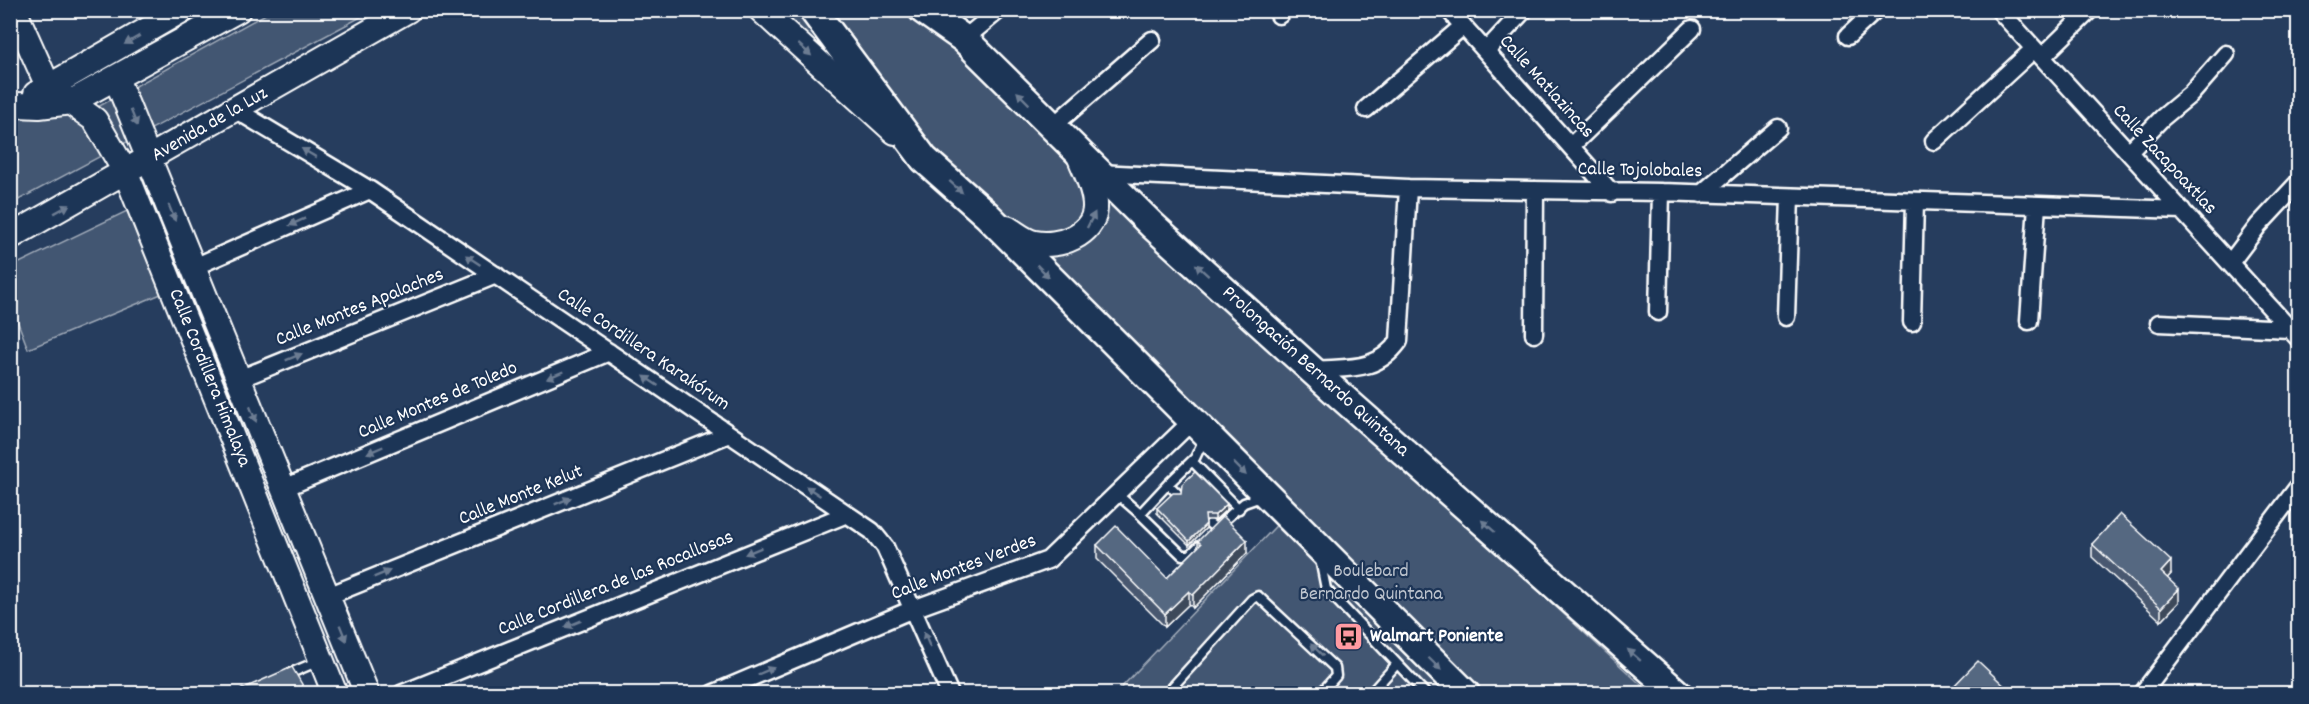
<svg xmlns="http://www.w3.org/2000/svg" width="2309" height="704" viewBox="0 0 2309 704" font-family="Dekko,sans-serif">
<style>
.green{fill:#425672;stroke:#a0aab8;stroke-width:1.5}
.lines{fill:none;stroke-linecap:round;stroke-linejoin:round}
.lane-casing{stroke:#fff;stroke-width:13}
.street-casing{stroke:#fff;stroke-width:21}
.secondary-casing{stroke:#fff;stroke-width:28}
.primary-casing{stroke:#fff;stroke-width:32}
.lane{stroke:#1d3557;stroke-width:8}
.street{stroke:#1d3557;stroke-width:16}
.secondary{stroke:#1d3557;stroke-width:24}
.primary{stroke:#1d3557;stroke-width:27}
.wall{fill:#49596f;stroke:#fff;stroke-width:1.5}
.shaded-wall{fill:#3c485a;stroke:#fff;stroke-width:1.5}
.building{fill:#556781;stroke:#fff;stroke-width:1.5}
.oneway{fill:#6c7c92}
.labels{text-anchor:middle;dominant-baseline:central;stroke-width:4.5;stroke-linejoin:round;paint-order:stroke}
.street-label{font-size:20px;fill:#fff;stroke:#1d3557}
.park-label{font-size:20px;fill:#bdc4ce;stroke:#1d3557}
.poi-label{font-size:20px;font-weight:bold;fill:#fff;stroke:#1d3557;text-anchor:start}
</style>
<rect width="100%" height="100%" fill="#263d5e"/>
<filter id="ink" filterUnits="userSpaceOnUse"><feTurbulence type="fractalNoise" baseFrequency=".0167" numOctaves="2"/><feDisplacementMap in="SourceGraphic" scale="12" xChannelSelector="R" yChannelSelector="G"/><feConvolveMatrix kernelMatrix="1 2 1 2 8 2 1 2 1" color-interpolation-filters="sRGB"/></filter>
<g filter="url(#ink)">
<!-- green -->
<path class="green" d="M271 11H372L11 204V121L17 117 87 113Z
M748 11H948L1239 317 1650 693H1116L1294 507 1118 328Z
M127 211 161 294 28 349 11 304V267Z"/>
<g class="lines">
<defs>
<path id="lane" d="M1192 461 1239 509
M1177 493 1168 484 1195 458 1204 439
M1117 494 1140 514 1168 484
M1140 514 1182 555H1190L1199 546
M1210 524 1215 528 1244 503 1261 497
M1320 559 1326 589 1426 694
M286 675 321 660
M1166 694 1252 599 1258 596 1335 668 1336 676 1320 694
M1370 694 1396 665"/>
<path id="street" d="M1449 10 1612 193
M1999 10 2298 338
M1279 15 1284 10
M1848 36 1876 10
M964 39 999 10
M1486 51 1524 10
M2042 57 2090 10
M1366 109 1463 26
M236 110 370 190 872 531 885 547 950 694
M1052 127 1152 40
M1934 141 2034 49
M1571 146 1692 29
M2129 152 2162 118 2191 94 2226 54
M1098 173 1408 188 1661 192 2182 210
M1701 194 1778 128
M2230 263 2258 226 2298 183
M194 267 370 190
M1658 312 1661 192
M1786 317 1790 197
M2029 321 2037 205
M1912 322 1915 201
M2159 323 2290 329
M1534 334 1535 190
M1313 370C1348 367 1376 373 1399 341L1408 188
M239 379 496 275
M284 488 609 352
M328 596 729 434
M401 694 847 514
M712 694 913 609 1048 560 1192 421
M2142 694 2298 487"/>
<path id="secondary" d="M14 10 48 86
M761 10 895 132
M116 78 367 694
M48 86 95 120 126 173 335 694
M36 94 182 10
M17 105 39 106 71 102 238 10
M1007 228C1016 233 1024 241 1035 243 1058 248 1094 235 1095 208 1096 191 1085 171 1079 155
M10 237 408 10"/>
<path id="primary" d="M813 10 924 159 987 215 1466 694
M923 10 964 39 1152 225 1335 391 1678 694"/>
</defs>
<!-- lane casing -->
<use href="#lane" class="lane-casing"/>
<!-- street casing -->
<use href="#street" class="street-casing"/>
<!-- secondary casing -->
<use href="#secondary" class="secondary-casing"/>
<!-- primary casing -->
<use href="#primary" class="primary-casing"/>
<!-- lane -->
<use href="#lane" class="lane"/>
<!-- street -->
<use href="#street" class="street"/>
<!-- secondary -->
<use href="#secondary" class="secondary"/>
<!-- primary -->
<use href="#primary" class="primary"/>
</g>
<!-- wall -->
<path class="wall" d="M1157 508 1227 509 1215 520H1205L1206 528 1189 545 1157 513Z
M1198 541 1247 553 1193 608 1189 604 1165 627 1097 559V545L1167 578 1198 547Z
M2092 544 2171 574 2167 578 2179 602 2161 621 2092 557Z"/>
<!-- shaded-wall -->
<path class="shaded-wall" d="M1227 504V509L1215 520V515Z
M1206 524V528L1189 545V541Z
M1247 540V553L1193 608V595Z
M2171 561V574L2161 585V572Z
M2179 589V602L2161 621V608Z
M1189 591V604L1165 627V614Z"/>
<!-- building -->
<path class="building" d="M1195 472 1227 504 1215 515H1205L1206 524 1189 541 1157 508 1173 493H1181L1182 484Z
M2120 514 2171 561 2161 572 2179 589 2161 608 2092 544Z
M1223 516 1247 540 1193 595 1189 591 1165 614 1097 545 1116 526 1167 578 1201 544 1198 541Z
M1978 661 2012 693H1947Z
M292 667 307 693H233Z"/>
<!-- one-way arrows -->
<defs><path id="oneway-solid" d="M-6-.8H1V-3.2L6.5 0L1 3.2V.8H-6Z" transform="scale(1.5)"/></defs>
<g class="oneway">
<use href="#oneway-solid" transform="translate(132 40) rotate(151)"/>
<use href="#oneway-solid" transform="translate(805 50) rotate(42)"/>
<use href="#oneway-solid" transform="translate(1023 98) rotate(-135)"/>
<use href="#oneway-solid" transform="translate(134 118) rotate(68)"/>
<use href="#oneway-solid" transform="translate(309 153) rotate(-149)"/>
<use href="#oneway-solid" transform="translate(956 187) rotate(42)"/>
<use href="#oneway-solid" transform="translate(62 209) rotate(-29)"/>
<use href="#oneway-solid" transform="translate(172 213) rotate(68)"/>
<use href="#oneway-solid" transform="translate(1091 220) rotate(-63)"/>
<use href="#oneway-solid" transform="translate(297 222) rotate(156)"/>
<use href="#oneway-solid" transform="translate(473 260) rotate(-146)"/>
<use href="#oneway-solid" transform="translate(1202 270) rotate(-138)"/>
<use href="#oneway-solid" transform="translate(1043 271) rotate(45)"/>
<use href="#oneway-solid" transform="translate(294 357) rotate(-22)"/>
<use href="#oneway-solid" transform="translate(555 375) rotate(157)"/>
<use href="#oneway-solid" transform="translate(651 381) rotate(-146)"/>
<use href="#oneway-solid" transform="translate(253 414) rotate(68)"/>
<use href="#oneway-solid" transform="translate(375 450) rotate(157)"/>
<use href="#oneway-solid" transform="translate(1240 469) rotate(45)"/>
<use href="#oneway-solid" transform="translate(813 491) rotate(-146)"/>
<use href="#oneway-solid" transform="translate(563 501) rotate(-22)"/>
<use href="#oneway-solid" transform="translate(1488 526) rotate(-139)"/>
<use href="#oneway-solid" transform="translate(753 551) rotate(158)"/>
<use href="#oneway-solid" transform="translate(382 574) rotate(-22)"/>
<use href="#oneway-solid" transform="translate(573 624) rotate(158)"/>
<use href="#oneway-solid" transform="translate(343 633) rotate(68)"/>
<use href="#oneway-solid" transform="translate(927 640) rotate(-113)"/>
<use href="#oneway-solid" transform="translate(1317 650) rotate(-136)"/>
<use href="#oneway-solid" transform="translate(1634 655) rotate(-139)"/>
<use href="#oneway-solid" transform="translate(1435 664) rotate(44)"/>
<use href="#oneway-solid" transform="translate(766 671) rotate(-23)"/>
</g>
</g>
<!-- icons -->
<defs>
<symbol id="bus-square" viewBox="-11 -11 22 22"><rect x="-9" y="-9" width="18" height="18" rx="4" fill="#ff9aa2" stroke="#1d3557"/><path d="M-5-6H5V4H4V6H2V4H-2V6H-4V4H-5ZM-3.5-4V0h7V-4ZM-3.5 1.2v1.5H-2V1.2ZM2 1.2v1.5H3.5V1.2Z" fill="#111"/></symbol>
</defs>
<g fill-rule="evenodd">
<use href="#bus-square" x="1332" y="620" width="33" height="33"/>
</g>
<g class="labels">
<!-- street labels -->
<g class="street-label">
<text transform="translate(1546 87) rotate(48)">Calle Matlazincas</text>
<text transform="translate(210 125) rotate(-30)">Avenida de la Luz</text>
<text transform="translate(2164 160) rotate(47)">Calle Zacapoaxtlas</text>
<text transform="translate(1640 171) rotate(1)">Calle Tojolobales</text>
<text transform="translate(360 308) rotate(-22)">Calle Montes Apalaches</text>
<text transform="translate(643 350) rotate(34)">Calle Cordillera Karakórum</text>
<text transform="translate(1315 372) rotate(42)">Prolongación Bernardo Quintana</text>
<text transform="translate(209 378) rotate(68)">Calle Cordillera Himalaya</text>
<text transform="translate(438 401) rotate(-23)">Calle Montes de Toledo</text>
<text transform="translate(521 496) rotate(-22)">Calle Monte Kelut</text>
<text transform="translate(964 568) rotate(-21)">Calle Montes Verdes</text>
<text transform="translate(616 584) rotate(-22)">Calle Cordillera de las Rocallosas</text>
</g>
<!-- park labels -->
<g class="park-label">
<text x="1371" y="572">Boulebard<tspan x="1371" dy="23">Bernardo Quintana</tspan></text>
</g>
<!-- poi labels -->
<g class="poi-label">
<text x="1370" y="637">Walmart Poniente</text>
</g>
</g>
<!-- margin -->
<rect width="2309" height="704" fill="none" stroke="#1d3557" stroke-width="36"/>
<rect x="18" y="18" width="2273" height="668" fill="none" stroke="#fff" stroke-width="2" filter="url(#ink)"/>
</svg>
